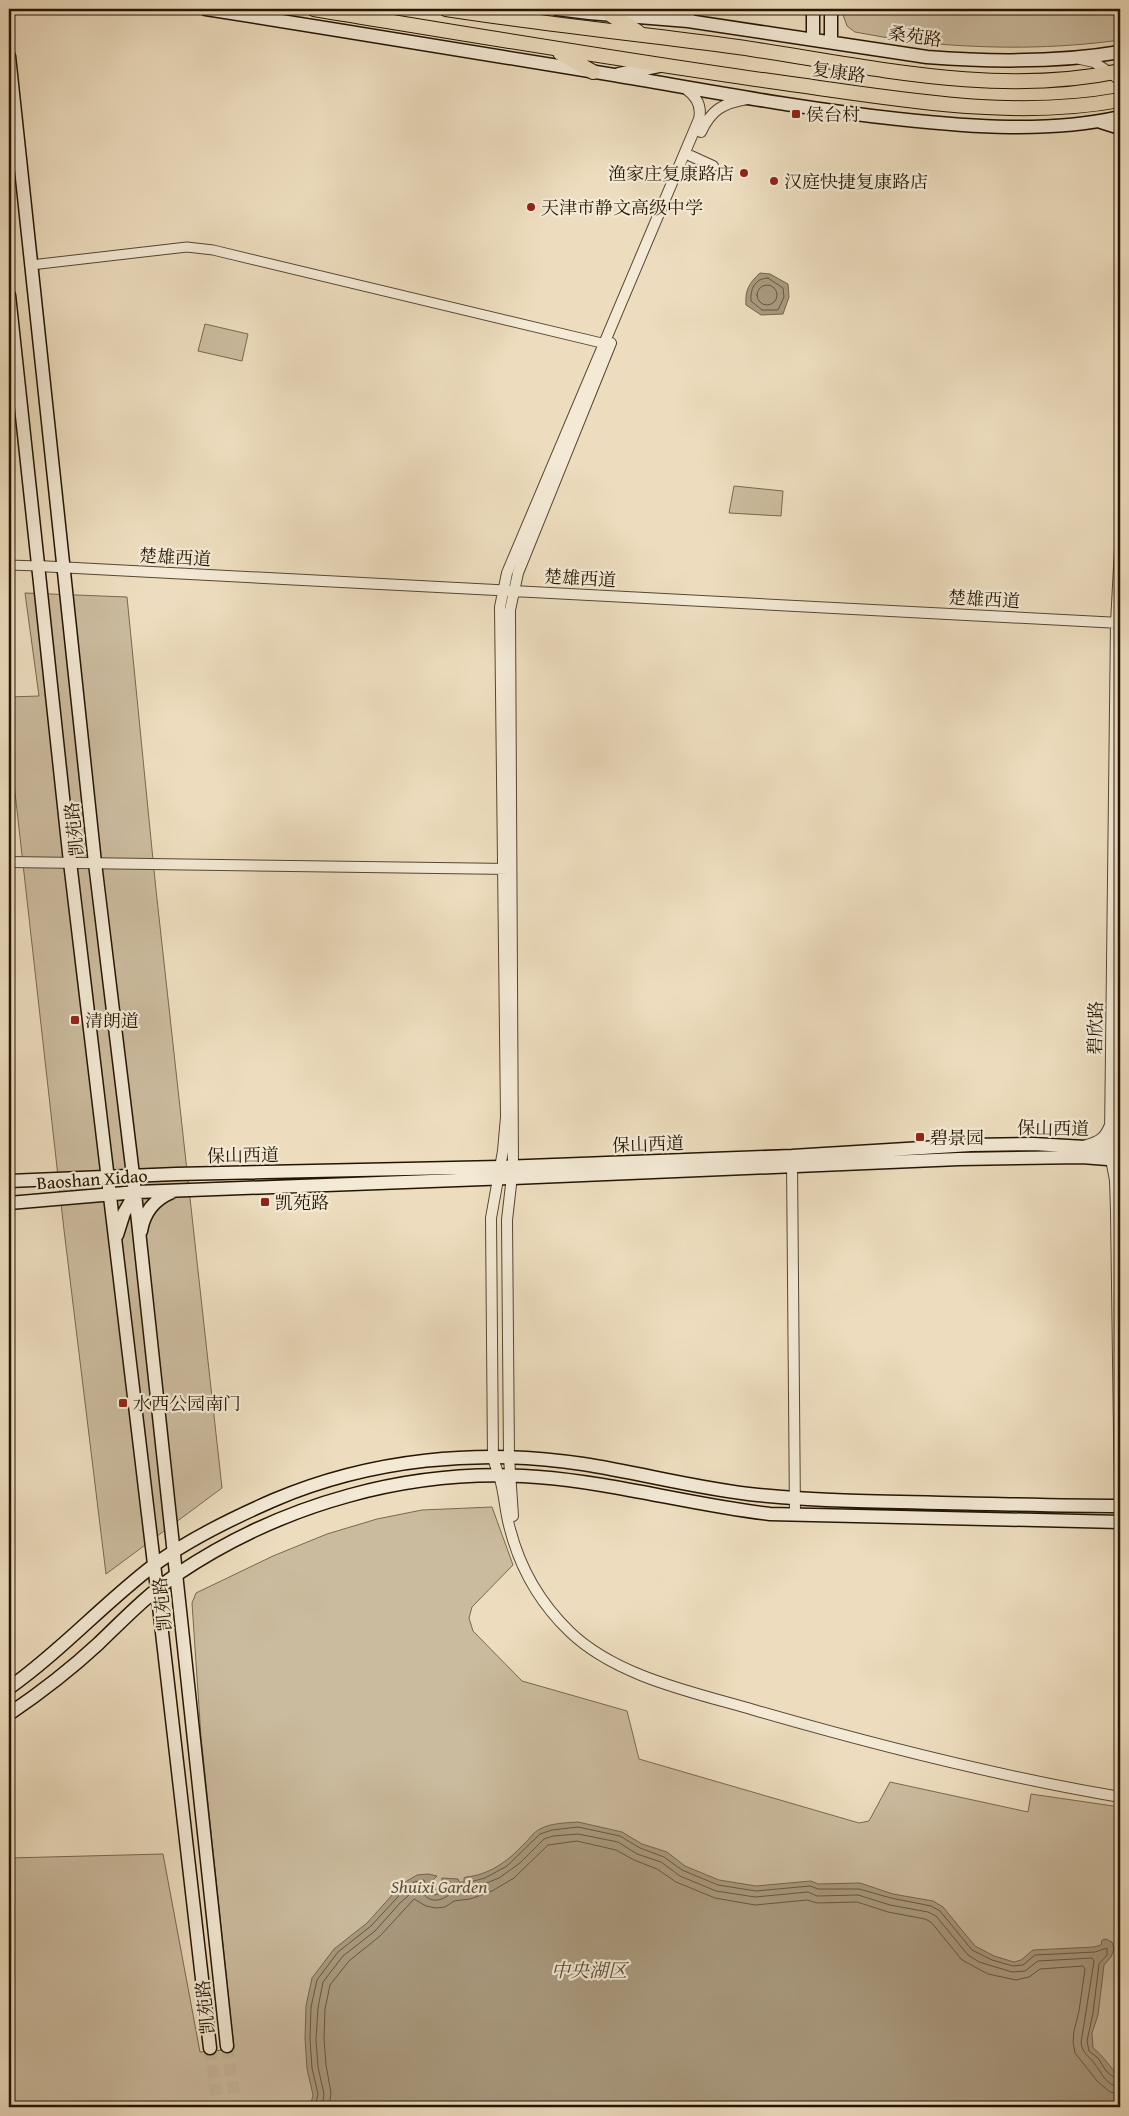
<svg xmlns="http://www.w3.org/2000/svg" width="1129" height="2116" viewBox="0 0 1129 2116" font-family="'Gentium Book Plus','Noto Serif SC',serif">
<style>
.green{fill:#cbbb9e;stroke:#786850}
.water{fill:#a9997e;stroke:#74644c}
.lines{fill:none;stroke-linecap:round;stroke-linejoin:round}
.shore{stroke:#665740;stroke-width:1}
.secondary-tunnel{stroke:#c5b598;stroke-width:12;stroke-dasharray:12 6;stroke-linecap:butt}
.minor-casing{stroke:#564731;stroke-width:11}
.tertiary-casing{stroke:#564731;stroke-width:12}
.secondary-casing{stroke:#241502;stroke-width:15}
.trunk-casing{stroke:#241502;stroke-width:16}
.minor{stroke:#f3e9d5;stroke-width:9}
.tertiary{stroke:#f3e9d5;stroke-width:10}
.secondary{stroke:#f3e9d5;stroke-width:12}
.trunk{stroke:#edddbe;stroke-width:14}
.poi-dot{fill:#8f2418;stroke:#f3e9d5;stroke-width:2}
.labels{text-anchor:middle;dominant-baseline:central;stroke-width:4.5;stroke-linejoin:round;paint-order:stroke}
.street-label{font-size:18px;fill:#241502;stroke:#f3e9d5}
.poi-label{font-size:18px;fill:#241502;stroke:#f3e9d5;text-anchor:start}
.park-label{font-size:18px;font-style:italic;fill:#5e4f39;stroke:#f3e9d5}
.water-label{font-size:19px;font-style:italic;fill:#594a34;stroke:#f3e9d5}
</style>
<rect width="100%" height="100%" fill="#edddbe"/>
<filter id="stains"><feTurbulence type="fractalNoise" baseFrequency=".004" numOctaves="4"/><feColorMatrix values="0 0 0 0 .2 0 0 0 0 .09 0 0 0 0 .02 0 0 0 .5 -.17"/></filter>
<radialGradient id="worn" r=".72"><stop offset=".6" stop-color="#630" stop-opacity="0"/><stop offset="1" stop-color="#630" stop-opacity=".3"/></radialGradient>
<!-- green -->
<path class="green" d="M841 9H1120V40C1056 49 991 49 926 43 902 41 878 36 855 32L847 26Z
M205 324 248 334 242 361 198 351Z
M734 486 783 491 781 516 729 513Z
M25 593 127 597 156 890 222 1488 106 1574 64 1230 9 739V697L39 696Z
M492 1507 513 1565 472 1607 469 1618 473 1631 522 1681 627 1711 639 1759 859 1823 869 1821 890 1782 1028 1812 1031 1794 1120 1807V2107H9V1858L163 1854 200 2052 234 2049 201 1737 192 1603 196 1593 273 1556 327 1534 377 1519 422 1510Z"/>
<!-- water -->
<path class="water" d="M760 273 770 274 788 284 789 297 783 314 761 315 746 305C745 290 749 283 760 273Z
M578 1822 622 1832 642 1844 667 1852 685 1866 719 1880 756 1886 811 1881 818 1884 860 1883 893 1894 933 1901 943 1907 975 1946 994 1956 1014 1962 1021 1960 1033 1950 1094 1947 1101 1945 1102 1940 1106 1939 1112 1942 1114 1949 1111 1957 1104 1965 1098 2015 1092 2033 1093 2048C1104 2056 1110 2068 1120 2077V2107H310L313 2095 307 2069 305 2038 306 2006 312 1978 334 1949 367 1923 402 1884 417 1875 428 1874 437 1876 430 1883 432 1887 435 1890 441 1886 442 1878 458 1879 459 1882H464V1878L466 1877C489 1875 508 1861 523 1845 529 1840 533 1832 540 1829 551 1823 565 1823 578 1822Z"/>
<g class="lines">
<!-- shore -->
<path class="shore" d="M768 278 783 288 784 297 778 310H762L751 301C750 289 755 278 768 278Z
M757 295a10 10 0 1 1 20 0a10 10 0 1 1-20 0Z
M315 2107 318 2094 312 2068 310 2039 311 2007 317 1980 338 1952 371 1926 406 1888 414 1882 424 1880 427 1890 435 1895 443 1892 449 1884 464 1887 470 1882 485 1878 507 1866 540 1834 552 1830 578 1827 620 1836 640 1848 664 1857 682 1870 718 1885 756 1891 810 1886 818 1889H859L891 1898 931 1906 940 1911 972 1950 992 1960 1013 1966 1023 1965 1035 1955 1095 1952 1107 1948V1955L1099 1964 1093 2013 1087 2041 1089 2051 1098 2058 1106 2071 1116 2079 1120 2080
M322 2107 324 2094 318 2067 316 2039 318 2008 323 1982 343 1956 375 1931 400 1903 417 1888H420C427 1904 441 1903 452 1892L466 1893 474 1888 499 1878 520 1863 544 1839 553 1836 578 1834 618 1842 637 1854 661 1862 680 1876 716 1891 755 1897 808 1892 817 1896 858 1895 890 1905 928 1912 936 1916 968 1955 979 1962 1012 1972 1025 1971 1038 1961 1092 1958 1094 1961 1081 2043C1083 2054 1088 2055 1094 2063 1102 2073 1106 2086 1120 2087
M329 2107 331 2093 326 2065 324 2039 325 2009 330 1985 349 1961 380 1936 414 1899 426 1906 436 1908 445 1907 454 1901 470 1899 492 1891 514 1878 548 1845 577 1841 616 1850 634 1860 657 1869 676 1882 715 1898 755 1905 807 1900 817 1903 857 1902 888 1912 925 1919 931 1922 962 1960 988 1974 1016 1980 1029 1977 1040 1969 1083 1966 1085 1969 1079 2011 1074 2031 1073 2042 1075 2053 1098 2082 1110 2092 1120 2094"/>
<!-- secondary-tunnel -->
<path class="secondary-tunnel" d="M227 2046 236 2107
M210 2048 218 2107"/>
<defs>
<path id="minor" d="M31 265 187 247 213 250 610 345
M9 565 38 566"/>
<path id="tertiary" d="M688 21 690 9
M1080 59 1094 62 1120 80
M686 89C696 96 702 106 699 119L507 573 500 607 506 1117 503 1151 491 1218 493 1458C496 1468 500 1477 502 1487 505 1501 506 1516 510 1529 520 1568 541 1604 570 1632 617 1677 693 1692 754 1710 875 1745 996 1776 1120 1797
M701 132C711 110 723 103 747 99
M691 156 713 166
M38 566 1120 623
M9 862 510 869
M1120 917V868
M1110 1137 1116 623 1120 548
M1086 1145C1099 1142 1105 1138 1110 1125
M1110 1154 1115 1180 1116 1211 1120 1509
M792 1161 795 1515
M513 1516 509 1457 507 1220 513 1167 510 610 518 573 611 343"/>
<path id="secondary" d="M206 9C342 31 478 52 614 75 709 91 803 109 898 119 971 127 1048 133 1120 117
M557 9 589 13 688 21 927 57C992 62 1056 63 1120 52
M813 9V39
M831 9V42
M9 56 95 863 133 1175 227 2046
M619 74 659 66
M1101 122 1120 128
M9 295 70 862 157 1589 210 2048
M1101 1151 1110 1143 1117 1125
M9 1181 176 1174 500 1167 792 1156 971 1145 1033 1144 1120 1149
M9 1203 137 1192 513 1178 959 1159 1082 1157 1120 1160
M141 1231C144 1212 155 1199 172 1192
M117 1235 124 1213 136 1192
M9 1688C61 1651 103 1604 154 1565 188 1540 235 1517 274 1500 370 1459 480 1448 583 1464 641 1473 699 1489 758 1495 819 1501 881 1502 942 1503 1001 1504 1061 1506 1120 1506
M9 1714C40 1693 70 1670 98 1644 123 1620 147 1595 176 1575 281 1504 411 1467 538 1477 616 1483 692 1505 770 1514L1120 1522"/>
<path id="trunk" d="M314 9C473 35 631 62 791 84 900 99 1011 120 1120 100
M446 9C543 24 640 34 738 47 862 65 995 98 1120 71
M611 15 638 32
M560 53 593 72"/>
</defs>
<!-- minor casing -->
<use href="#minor" class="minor-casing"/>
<!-- tertiary casing -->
<use href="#tertiary" class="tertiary-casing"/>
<!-- secondary casing -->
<use href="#secondary" class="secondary-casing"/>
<!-- trunk casing -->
<use href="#trunk" class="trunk-casing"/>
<!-- minor -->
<use href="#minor" class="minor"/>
<!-- tertiary -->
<use href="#tertiary" class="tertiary"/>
<!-- secondary -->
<use href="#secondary" class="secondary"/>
<!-- trunk -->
<use href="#trunk" class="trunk"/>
</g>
<!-- markers -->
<g class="poi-dot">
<rect x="791" y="109" width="10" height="10" rx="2.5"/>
<circle cx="744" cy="173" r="5"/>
<circle cx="774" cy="181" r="5"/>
<circle cx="531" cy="207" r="5"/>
<rect x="70" y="1015" width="10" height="10" rx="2.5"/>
<rect x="915" y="1132" width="10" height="10" rx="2.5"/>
<rect x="260" y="1197" width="10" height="10" rx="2.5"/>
<rect x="118" y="1398" width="10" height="10" rx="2.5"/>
</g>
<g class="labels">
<!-- street labels -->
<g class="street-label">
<text transform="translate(915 36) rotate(8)">桑苑路</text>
<text transform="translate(839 72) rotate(8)">复康路</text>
<text transform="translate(175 557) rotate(3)">楚雄西道</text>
<text transform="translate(580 578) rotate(3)">楚雄西道</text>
<text transform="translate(984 599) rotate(3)">楚雄西道</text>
<text transform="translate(74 829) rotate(-96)">凯苑路</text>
<text transform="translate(1095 1028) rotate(-89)">碧欣路</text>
<text transform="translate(1053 1128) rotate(1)">保山西道</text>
<text transform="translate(648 1144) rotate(-2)">保山西道</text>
<text transform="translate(243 1155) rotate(-1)">保山西道</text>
<text transform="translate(92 1179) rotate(-4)">Baoshan Xidao</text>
<text transform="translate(162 1604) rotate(-96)">凯苑路</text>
<text transform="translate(205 2007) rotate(-96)">凯苑路</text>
</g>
<!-- poi labels -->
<g class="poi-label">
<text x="806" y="114">侯台村</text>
<text x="734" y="173" text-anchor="end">渔家庄复康路店</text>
<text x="784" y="181">汉庭快捷复康路店</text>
<text x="541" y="207">天津市静文高级中学</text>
<text x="85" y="1020">清朗道</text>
<text x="930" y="1137">碧景园</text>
<text x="275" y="1202">凯苑路</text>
<text x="133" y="1403">水西公园南门</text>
</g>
<!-- park labels -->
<g class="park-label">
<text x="439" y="1886">Shuixi Garden</text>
</g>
<!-- water labels -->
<g class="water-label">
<text x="589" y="1970">中央湖区</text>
</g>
</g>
<!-- margin -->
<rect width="1129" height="2116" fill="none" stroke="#edddbe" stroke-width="30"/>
<rect x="10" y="10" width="1109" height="2096" fill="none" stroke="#241502" stroke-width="2.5"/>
<rect x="15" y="15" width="1099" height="2086" fill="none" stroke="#241502"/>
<rect width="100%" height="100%" filter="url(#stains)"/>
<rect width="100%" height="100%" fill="url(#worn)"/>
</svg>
